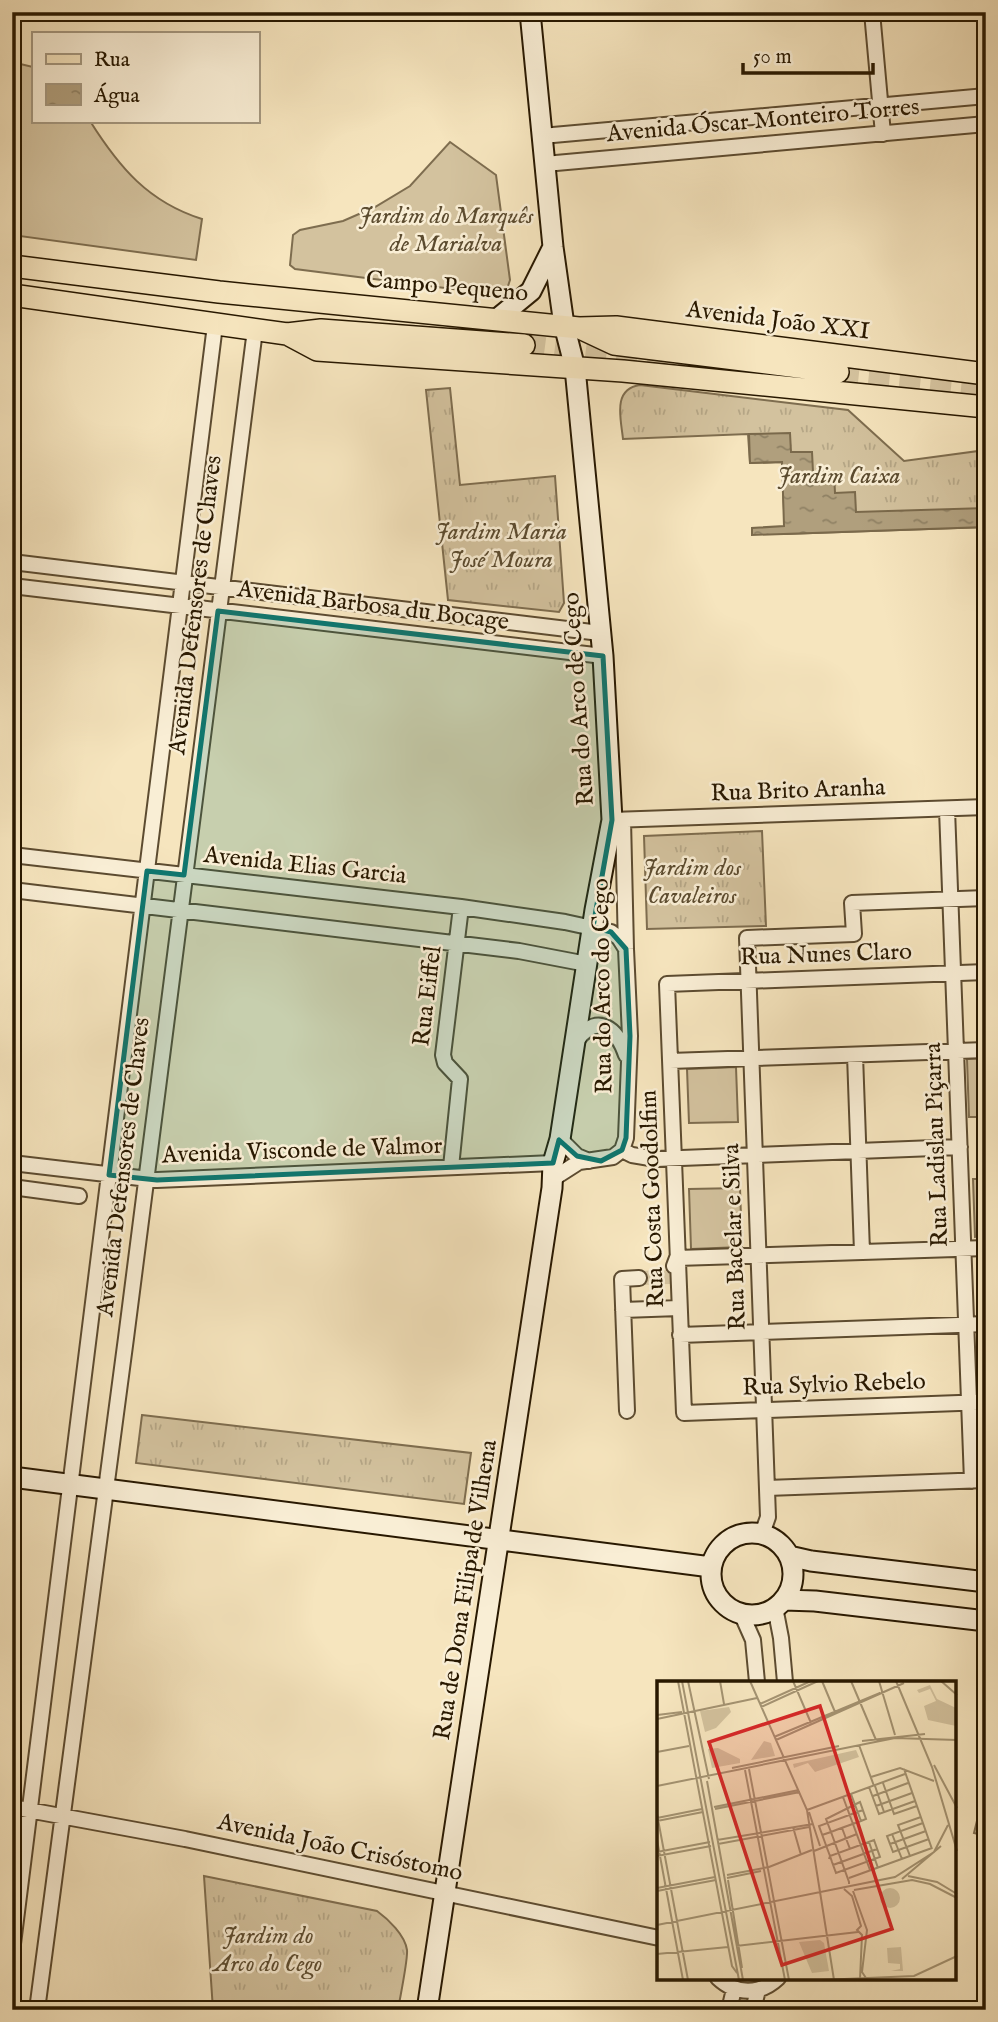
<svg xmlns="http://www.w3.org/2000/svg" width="998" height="2022" viewBox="0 0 998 2022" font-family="'IM FELL English',serif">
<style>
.grass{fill:url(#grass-tufts);stroke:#7e6d4f;stroke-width:2}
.garden{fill:#d3c29e;stroke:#7e6d4f;stroke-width:2}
.water{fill:url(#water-ripples);stroke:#7a694b;stroke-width:2}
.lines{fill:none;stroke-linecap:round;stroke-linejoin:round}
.street-tunnel{stroke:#d7c6a2;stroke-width:14;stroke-dasharray:14 7;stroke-linecap:butt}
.primary-tunnel{stroke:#d7c6a2;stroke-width:21;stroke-dasharray:21 10;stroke-linecap:butt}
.street-casing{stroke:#5c4b30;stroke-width:18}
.secondary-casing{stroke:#281800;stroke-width:23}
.primary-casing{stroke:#281800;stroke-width:24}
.street{stroke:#f9eed5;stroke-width:14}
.secondary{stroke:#f9eed5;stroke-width:19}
.primary{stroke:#f6e5be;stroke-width:21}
.marked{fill:#0f766e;fill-opacity:0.2;stroke:#0f766e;stroke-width:5;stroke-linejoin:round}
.labels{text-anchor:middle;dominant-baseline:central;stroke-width:5;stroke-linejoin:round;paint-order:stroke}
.street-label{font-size:24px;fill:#281800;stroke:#f9eed5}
.park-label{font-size:24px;font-style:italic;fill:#5b4b2f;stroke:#f9eed5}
.inset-road{fill:none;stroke:#a49372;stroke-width:2}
.view{fill:#d62828;fill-opacity:0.15;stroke:#d62828;stroke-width:3.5}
.inset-edge{fill:none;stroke:#281800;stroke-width:3.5}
</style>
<defs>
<pattern id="grass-tufts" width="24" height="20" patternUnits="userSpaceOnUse" patternTransform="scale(1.75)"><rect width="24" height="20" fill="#d3c29e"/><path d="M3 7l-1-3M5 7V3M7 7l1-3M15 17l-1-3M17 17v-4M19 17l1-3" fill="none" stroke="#b5a686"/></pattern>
<pattern id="water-ripples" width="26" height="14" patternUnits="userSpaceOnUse" patternTransform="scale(1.75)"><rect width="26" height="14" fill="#b09f7d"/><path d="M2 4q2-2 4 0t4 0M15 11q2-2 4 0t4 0" fill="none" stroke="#8f8164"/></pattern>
</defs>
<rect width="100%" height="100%" fill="#f6e5be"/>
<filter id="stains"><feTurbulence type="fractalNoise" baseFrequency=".00286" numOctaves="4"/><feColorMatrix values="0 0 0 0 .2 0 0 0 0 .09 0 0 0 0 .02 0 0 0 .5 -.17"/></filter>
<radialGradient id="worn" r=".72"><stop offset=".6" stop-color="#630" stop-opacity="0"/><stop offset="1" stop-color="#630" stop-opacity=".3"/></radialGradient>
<!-- grass -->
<path class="grass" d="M640 385 848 410 904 461 986 450V527L785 534 782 462 750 463 748 434 623 439C621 419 612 389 640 385Z
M450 388 460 485 555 476 564 603 559 612 448 600 426 390Z
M762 831 766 926 647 929 644 836Z
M142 1415 471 1453 464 1504 136 1463Z
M204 1876 377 1911C388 1919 405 1935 407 1950 408 1960 400 1997 398 2010H213Z"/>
<!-- garden -->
<path class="garden" d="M12 62 33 67V121H90C119 167 148 202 202 219L196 260 12 235Z
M450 142 496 175 510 280 507 289 500 295 295 269 290 265 293 235 300 230 343 221 375 207 410 186Z
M986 1058V1117H969L967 1059Z
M736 1067 738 1122 689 1123 687 1069Z
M973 1179H986V1236L975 1237Z
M740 1188 742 1247 691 1249 689 1189Z
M986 1784V1836L974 1833Z"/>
<!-- water -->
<path class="water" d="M790 433 791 452H812L813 472H834L835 493 855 492 856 512 986 508V527L752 535V528L784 526 782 462 750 463 749 434Z"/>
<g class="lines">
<!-- street-tunnel -->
<path class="street-tunnel" d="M639 1278 670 1277"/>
<!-- primary-tunnel -->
<path class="primary-tunnel" d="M524 345 724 371
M838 372 986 387"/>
<defs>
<path id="street" d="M872 12 883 134
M542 136 986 96
M545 164 986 124
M12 562 600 633
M12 586 603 656
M947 809 972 1481
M612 820 986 807
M12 855 461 907 565 922 611 932 619 938 626 949
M12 890 519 951 587 964
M986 972 667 984 684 1413 986 1402
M577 1040C598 1012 617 1029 626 1055
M855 1055 862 1252
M670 1061 986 1050
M560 1139 577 1156 589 1161
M622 1150 632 1155 656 1159 960 1147
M622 1150 626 1138 630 1036 626 949 623 820
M12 1163 157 1180 553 1163
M451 1167 460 1079 445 1063 443 1055 461 907
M554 1178 579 1162 613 1157 622 1150
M12 1187 79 1196
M674 1266 677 1258 986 1248
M623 1310 679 1308
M680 1335 986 1324
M627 1411 622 1279 639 1278
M767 1488 986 1480
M762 1534 768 1517 747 938 854 934 852 903 986 898
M775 1607 781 1638 785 1682
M741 1613 753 1640 757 1682
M12 1807 185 1839 659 1938
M12 1952 215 325
M718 1978C736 1995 760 1995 778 1978
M37 2010 126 1338 255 330
M729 2010 734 1989
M753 2010 758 1990"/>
<path id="secondary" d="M497 319 531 291 553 247
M12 1477 711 1567
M711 1574a41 41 0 1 1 82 0a41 41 0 1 1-82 0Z
M789 1556 811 1561 986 1582
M784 1600 815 1601 986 1621
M427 2010 552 1188 553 1163 560 1139 595 910 612 820 603 656 575 368 564 325 553 247 530 12"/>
<path id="primary" d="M12 266 219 292 579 328 616 327 986 374
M12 295 287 334 317 350 623 371 986 407
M582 329 614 344 838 372
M287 334 321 330 524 345"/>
</defs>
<!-- street casing -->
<use href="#street" class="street-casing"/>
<!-- secondary casing -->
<use href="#secondary" class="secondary-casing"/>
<!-- primary casing -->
<use href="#primary" class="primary-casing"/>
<!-- street -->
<use href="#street" class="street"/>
<!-- secondary -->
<use href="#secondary" class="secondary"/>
<!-- primary -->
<use href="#primary" class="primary"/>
</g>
<!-- marked area -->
<path class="marked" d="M218 611 603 656 612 820 593 927 611 932 626 949 630 1036 626 1138 622 1150 601 1161 577 1156 559 1140 553 1163 157 1180 109 1175 147 871 184 875Z"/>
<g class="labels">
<!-- street labels -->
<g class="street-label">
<text transform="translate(763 121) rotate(-5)">Avenida Óscar Monteiro Torres</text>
<text transform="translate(447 287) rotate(5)">Campo Pequeno</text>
<text transform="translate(778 321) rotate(7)">Avenida João XXI</text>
<text transform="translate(196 605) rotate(-83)">Avenida Defensores de Chaves</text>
<text transform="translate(373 606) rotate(7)">Avenida Barbosa du Bocage</text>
<text transform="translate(579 699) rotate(-94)">Rua do Arco de Cego</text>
<text transform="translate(798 791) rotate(-2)">Rua Brito Aranha</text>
<text transform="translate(305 866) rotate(6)">Avenida Elias Garcia</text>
<text transform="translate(826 955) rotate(-2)">Rua Nunes Claro</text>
<text transform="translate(603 986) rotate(-91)">Rua do Arco do Cego</text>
<text transform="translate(428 996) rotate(-83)">Rua Eiffel</text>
<text transform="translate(937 1145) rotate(-92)">Rua Ladislau Piçarra</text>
<text transform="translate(302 1151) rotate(-2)">Avenida Visconde de Valmor</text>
<text transform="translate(124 1167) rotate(-83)">Avenida Defensores de Chaves</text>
<text transform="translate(653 1199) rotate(-92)">Rua Costa Goodolfim</text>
<text transform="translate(735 1237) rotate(-92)">Rua Bacelar e Silva</text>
<text transform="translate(834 1385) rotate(-2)">Rua Sylvio Rebelo</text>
<text transform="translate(466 1590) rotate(-81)">Rua de Dona Filipa de Vilhena</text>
<text transform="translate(340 1848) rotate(12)">Avenida João Crisóstomo</text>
</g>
<!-- park labels -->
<g class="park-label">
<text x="446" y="216">Jardim do Marquês<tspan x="446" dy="28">de Marialva</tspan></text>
<text x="839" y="476">Jardim Caixa</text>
<text x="501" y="532">Jardim Maria<tspan x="501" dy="28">José Moura</tspan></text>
<text x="692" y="868">Jardim dos<tspan x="692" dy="28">Cavaleiros</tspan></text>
<text x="268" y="1936">Jardim do<tspan x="268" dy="28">Arco do Cego</tspan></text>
</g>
</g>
<!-- overview -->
<g transform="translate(657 1681)">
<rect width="299" height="299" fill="#f6e5be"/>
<path d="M273 4 280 18 299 27V45L271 39 267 25 279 20 273 8 262 12 260 9ZM199 69 202 76 158 91 151 82 137 87 136 83ZM163 259 167 262 172 290 155 292 142 261Z" fill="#d3c29e"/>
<path d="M72 26 74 31 59 47 48 51 43 30ZM107 60 114 62 118 75 94 79ZM61 67 83 78V82L55 87 51 68ZM223 217a10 10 0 1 1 20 0a10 10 0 1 1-20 0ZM244 266 246 290H234L243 288V283L231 282 230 267Z" fill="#d3c29e"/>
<path class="inset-road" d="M21 0 75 285 80 292M25 0 82 299M31 0 52 98M63 0 67 23M93 0 150 129 177 299M136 0 154 42M165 0 178 31M194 0 219 59M222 0 238 54M239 0 275 86 300 170M284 0 300 14M103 23 154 0M104 26 161 0M0 34 25 31M0 38 100 17M117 56 223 12M119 59 247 2M205 60 268 53M202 64 217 105M0 71 32 65M277 84 300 127M75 87 182 65M92 88 132 299M247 88 275 168M88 89 128 299M214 96 243 87 277 100M50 100 86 299M226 102 237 133 260 125M0 105 238 57 300 59M218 105 227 131M212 106 222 133 258 120M194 113 204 140M216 115 251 102M186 116 213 189M219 125 255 112M57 126 142 109M58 128 143 111M150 129 248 93M152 131 163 165M0 133 31 299M0 137 45 128M0 140 46 131M266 142 230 155 236 171 272 158M136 146 144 174M185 147 193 168M235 153 245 178M165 154 174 151 179 149 190 145 204 140 209 138 203 121 169 138 174 151 192 201V203M0 159 26 299M60 159 156 143M212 161 221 187M61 163 152 146M233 163 269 150M157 170 200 153M0 171 53 161M0 175 54 165M253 175 241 144 264 136M172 178 173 175 217 159 223 176 179 192 175 181 173 175 170 167 162 145 206 129M176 184 220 168M70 194 112 186 155 169M251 195 280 201 300 213M70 197 104 190M192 197 275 167M245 198 284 165M71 199 85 287M0 207 58 196M187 208 195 215 204 245 200 249 205 254 203 298M197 209 255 199 273 203 300 217M0 210 59 199M196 210 210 249 205 291 209 297M0 244 238 196 277 171 291 144M79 265 201 251M0 273 71 266M164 299 257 295 300 275"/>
<path class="view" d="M163 25 235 248 125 284 52 61Z"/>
<rect width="299" height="299" class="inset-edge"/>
</g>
<!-- margin -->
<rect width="998" height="2022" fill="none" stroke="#f6e5be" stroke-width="42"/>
<rect x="14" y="14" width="970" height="1994" fill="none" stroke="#281800" stroke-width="3.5"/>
<rect x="21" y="21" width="956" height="1980" fill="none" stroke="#281800" stroke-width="2"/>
<!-- legend -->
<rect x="32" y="32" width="228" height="91" fill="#f9eed5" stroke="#a59880" stroke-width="2"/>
<rect x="46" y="54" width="35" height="10" fill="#f6e5be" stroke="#a59880" stroke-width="2"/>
<text x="94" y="66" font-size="21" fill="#281800">Rua</text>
<rect x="46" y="84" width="35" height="21" fill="url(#water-ripples)" stroke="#a59880" stroke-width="2"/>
<text x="94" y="102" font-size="21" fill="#281800">Água</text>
<!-- scale -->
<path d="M743 63v10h130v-10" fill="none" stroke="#281800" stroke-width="3.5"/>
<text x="753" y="63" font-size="21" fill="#281800" stroke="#f9eed5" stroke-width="5" paint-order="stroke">50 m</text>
<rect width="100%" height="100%" filter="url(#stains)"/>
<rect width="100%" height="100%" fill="url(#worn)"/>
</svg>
